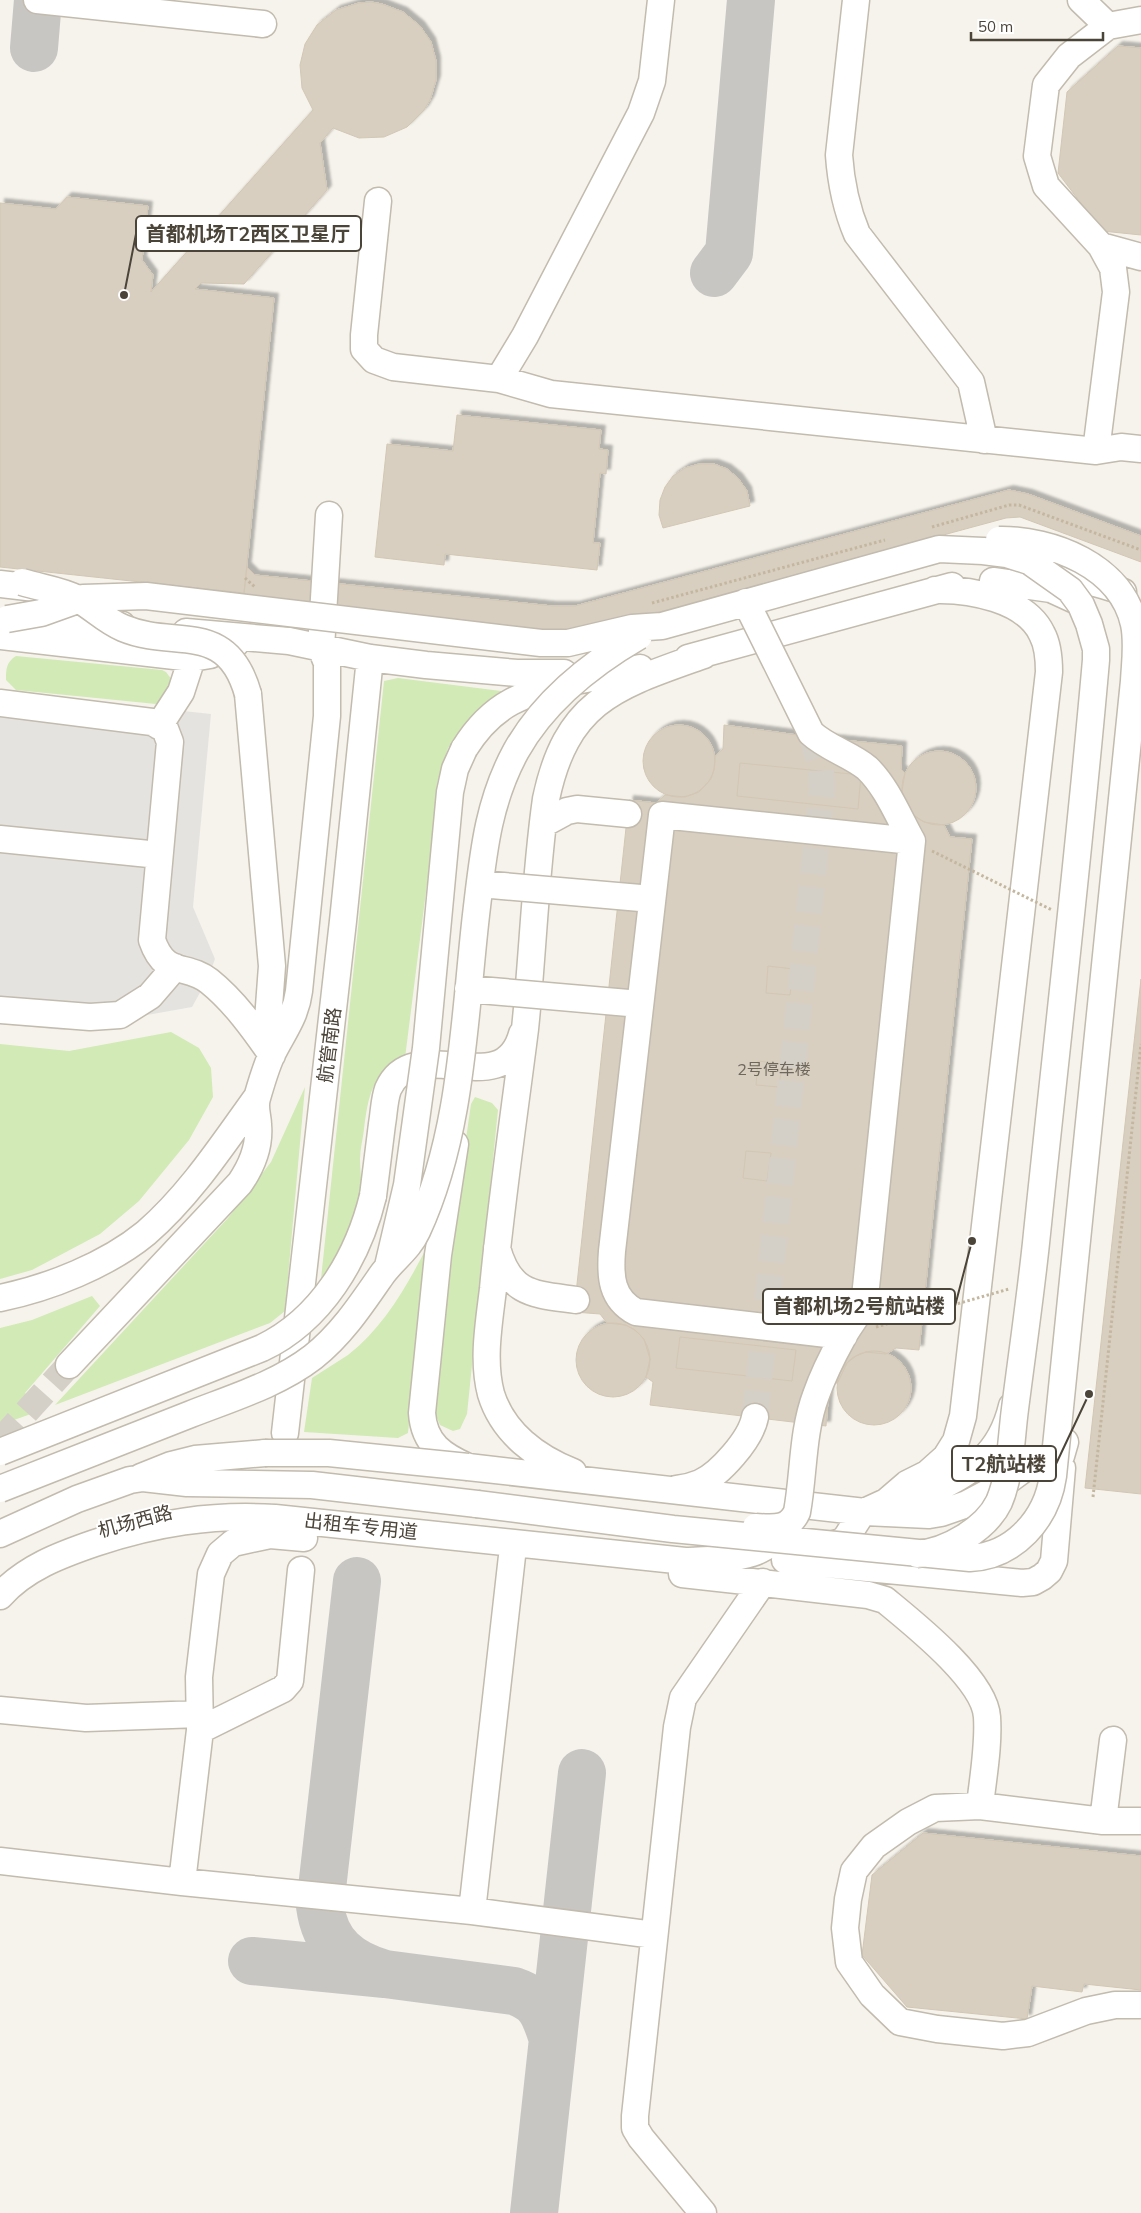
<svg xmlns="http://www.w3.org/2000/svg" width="1141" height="2213" viewBox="0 0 1141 2213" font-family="Mulish,'Noto Sans SC',sans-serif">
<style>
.green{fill:#d2eab5}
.parking{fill:#e5e3e0}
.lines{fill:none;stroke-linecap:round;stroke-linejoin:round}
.taxiway{stroke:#c8c6c3;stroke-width:48}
.building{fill:#d8cfc1;stroke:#d3c7b4;filter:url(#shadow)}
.minor-tunnel{stroke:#d4d0c8;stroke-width:26;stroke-dasharray:26 13;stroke-linecap:butt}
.minor-casing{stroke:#c2bbae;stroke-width:29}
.path{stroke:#c4b79f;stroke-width:3;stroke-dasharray:2.5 2.5;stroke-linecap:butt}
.minor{stroke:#fff;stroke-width:26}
.minor-bridge-casing{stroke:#c2bbae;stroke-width:29;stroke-linecap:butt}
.path-bridge{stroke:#c4b79f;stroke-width:3;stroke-dasharray:2.5 2.5;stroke-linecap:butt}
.minor-bridge{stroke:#fff;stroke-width:26}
.labels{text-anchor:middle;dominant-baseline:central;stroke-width:4;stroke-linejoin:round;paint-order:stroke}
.number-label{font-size:16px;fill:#6e675b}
.street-label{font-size:19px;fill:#4b4439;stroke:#fff}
.leader{fill:none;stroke:#4b4439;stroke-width:2}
.callout-dot{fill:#4b4439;stroke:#fff;stroke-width:2}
.callout{fill:#fff;stroke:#4b4439;stroke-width:2}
.callout-label{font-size:20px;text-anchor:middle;font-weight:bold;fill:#4b4439}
</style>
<defs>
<filter id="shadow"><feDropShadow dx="4.5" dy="-4.5" stdDeviation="1" flood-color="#0004"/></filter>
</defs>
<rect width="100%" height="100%" fill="#f6f3ec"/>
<!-- green -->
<path class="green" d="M16 656 162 670 166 672 172 680 168 697 156 704 16 690 6 680C6 670 6 662 16 656Z
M398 678 501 691 503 697 465 725 448 748 437 783 431 852 405 1058C372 1071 368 1097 364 1129 363 1139 360 1149 360 1159 360 1176 364 1192 359 1209 354 1229 335 1263 321 1279L384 681Z
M171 1032 199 1048 211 1068 213 1097 189 1140 139 1201 100 1234 32 1270 0 1279V1044L69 1051Z
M305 1087 285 1311 270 1323 55 1405 228 1218 271 1162Z
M475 1097 492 1103 498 1110 467 1414 460 1429 453 1431 440 1425 434 1411 453 1229 471 1104Z
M429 1243 408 1433 398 1438 304 1432 312 1378C324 1370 336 1363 348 1355 385 1326 408 1284 429 1243Z
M92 1296 100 1306 25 1393 42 1410 0 1425V1328L32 1320Z"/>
<!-- parking -->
<path class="parking" d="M0 691 211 714 193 907 215 959 207 980 192 1007 63 1030 0 1024Z"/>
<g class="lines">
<!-- taxiway -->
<path class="taxiway" d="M34 48 38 0
M714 273 729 253 751 0
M357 1581 320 1906C325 1945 349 1964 385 1974
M252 1961 385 1974 514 1991C542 2001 544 2013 553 2039
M534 2213 582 1773"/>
</g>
<!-- building -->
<path class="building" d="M371 2 382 4 403 12 420 26 431 42 436 61V80L430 100 424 110 407 127 384 137 359 138 333 128 320 143 327 190 244 284 201 283 195 289 274 298 244 593 0 567V203L56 209 67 197 148 206 142 260 153 275 151 292 313 110 302 88 300 65 305 44 317 25 336 10 359 3Z
M1118 46 1141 48V235L1102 231 1058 173 1067 92Z
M457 415 601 430 599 449 608 450 606 474 600 473 593 543H600L597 570 445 554 444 565 375 557 387 444 453 451Z
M699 464H714L727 469 738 478 747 491 750 506 663 528 659 515 660 500 665 487 673 476 685 468Z
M1009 490 1028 494 1141 536V562L1020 517 1006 518 578 634 253 599 244 593 247 567 255 575 552 606H575Z
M643 761a36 36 0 1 1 72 0a36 36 0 1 1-72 0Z
M724 725 812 737 902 746 901 769 905 773 902 791 908 808 915 816 924 822 944 825 950 837 972 839 919 1350 896 1348 886 1354 866 1352 856 1356 847 1363 838 1382 829 1388 826 1426 650 1405 653 1382 646 1377 650 1359 644 1339 635 1330 626 1325 607 1323 600 1314 574 1312 629 800 656 803 665 795 685 797 699 792 711 779 714 770 715 756 723 749Z
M902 788a37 37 0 1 1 74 0a37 37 0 1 1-74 0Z
M740 763 861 775 858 809 737 796Z
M768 966 793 969 790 995 766 993Z
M1141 979V1494L1085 1488Z
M758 1061 782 1064 779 1087 756 1085Z
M746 1151 771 1153 767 1181 743 1178Z
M576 1360a37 37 0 1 1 74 0a37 37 0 1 1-74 0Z
M680 1337 796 1350 792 1381 676 1368Z
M837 1388a37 37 0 1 1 74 0a37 37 0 1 1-74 0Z
M923 1833 1141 1856V1990L1084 1984 1082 1992 1032 1986 1027 2019 907 2007 862 1955 872 1875Z"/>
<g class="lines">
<!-- minor-tunnel -->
<path class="minor-tunnel" d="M755 1417 822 790 821 767 812 737
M0 1441 69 1365"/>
<defs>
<path id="minor" d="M37 0 263 24
M856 0 839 155C841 184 846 208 857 234L971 382 984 440
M1081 0 1108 26
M378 201 364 335V349L374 360 393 367 499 379 525 336 641 113 652 81 661 0
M1101 246 1141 257
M499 379 551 394 1096 451 1116 292 1113 268 1101 246 1046 186 1037 156 1046 85 1069 56 1108 26 1141 20
M1096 451 1121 447 1141 449
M1040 576C1069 577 1096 581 1123 592
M993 581 1051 589 1075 600
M0 584 44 589
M29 615 122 625
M186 632 289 641 370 658 426 665 517 673H564
M0 636 192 658 210 655 236 643
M688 658 952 586
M248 694 272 966 268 1020 271 1052
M0 703 152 722 165 729 170 742 152 940C165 978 186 963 209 981 234 1001 254 1029 272 1055
M159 726 181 692 192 658
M464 749C493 702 524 693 575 681 597 677 618 672 640 668
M543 824 567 811 577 809 628 814
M0 839 159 855
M0 1010 90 1017 120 1015 150 996 175 967
M455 1144 438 1255 422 1413C424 1444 443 1456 468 1467L865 1512 929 1515 941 1513 967 1504 999 1487 1029 1465 1061 1456 1065 1442
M373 1196C376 1172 379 1148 382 1124 384 1113 384 1100 388 1089 414 1030 503 1105 522 1034
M497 1248C510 1295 533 1294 576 1300
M0 1298C49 1288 107 1265 146 1233 190 1195 223 1144 257 1097
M69 1365 240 1183C251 1167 260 1146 258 1125 258 1116 254 1108 257 1098 261 1084 266 1067 272 1054 283 1032 296 1016 299 991L327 716V663L321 648 329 515
M285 1433 343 921 370 658
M573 1472C537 1458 503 1433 491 1394 482 1360 489 1323 493 1289 501 1202 514 1116 525 1029 533 953 535 876 546 799 567 699 617 686 704 655
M141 1477 171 1465 195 1459 265 1453
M677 1489C685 1488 693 1486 700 1483 720 1474 751 1439 755 1417
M911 1502C960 1476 998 1465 1012 1406
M0 1534 77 1499 130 1480 143 1478 187 1483 312 1485 477 1504
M785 1560 1022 1583 1033 1582 1042 1577 1049 1571 1054 1561 1062 1468
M682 1574 868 1595 885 1600C914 1624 985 1680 987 1717 989 1746 983 1777 980 1806
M0 1596C25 1568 60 1555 95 1543 156 1523 211 1514 275 1518L685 1561C707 1560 731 1560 752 1553 761 1551 767 1544 777 1542L827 1546 841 1542 846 1538 862 1513 886 1502 907 1484 927 1474 946 1457 956 1441 963 1416 1049 672C1049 659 1048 645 1042 634 1026 599 969 589 935 590
M0 1710 86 1718 200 1714
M200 1730 283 1689 290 1681 301 1570
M1103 1821 1113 1740
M1141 1821H1103L980 1806 935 1808 908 1822 874 1846 854 1871 848 1899 845 1928 849 1962 872 1995 900 2022 937 2029 1003 2036 1028 2033 1086 2011 1115 2005H1141
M0 1861 182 1882 472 1911 654 1935
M182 1882 200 1730 199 1677 211 1574 220 1554 233 1543 270 1535 304 1538
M472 1911 512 1556
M703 2213 641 2138 635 2128V2116L677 1727 683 1698 763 1582"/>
</defs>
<!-- minor casing -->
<use href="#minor" class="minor-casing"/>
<!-- path -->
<path class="path" d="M1093 1497 1141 1044"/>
<!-- minor -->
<use href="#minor" class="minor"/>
<defs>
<path id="minor-bridge" d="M22 582C41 588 61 590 78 599 94 608 106 621 123 628 175 650 227 619 248 694
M746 602 811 733C827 748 850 754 867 768 887 787 899 818 912 841L865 1297C862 1312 850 1323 843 1337 833 1355 823 1375 816 1395 802 1432 804 1474 797 1512 789 1530 774 1528 756 1527
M7 619 41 613 83 598 146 596 541 643H568L632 628 662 626 939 549 983 551 1007 554 1029 561 1070 590 1081 605 1089 624 1096 649V660C1079 855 1056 1049 1036 1243 1030 1299 1022 1354 1015 1409 1011 1439 1011 1474 999 1502 986 1529 947 1552 917 1554
M480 884 652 899
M468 989 640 1004
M388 1266 407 1185 426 1048 450 792 455 769 464 749
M844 1336 636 1312C611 1299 610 1276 612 1251L662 815 912 841
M0 1452 262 1348C321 1320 358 1258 373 1196
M265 1453H329L468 1467
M0 1489C64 1464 127 1439 191 1414 232 1398 278 1384 313 1357 341 1335 361 1305 381 1276 392 1260 409 1249 417 1231 462 1134 464 1020 476 915 483 857 487 804 516 751 544 701 589 665 639 636
M477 1504 673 1529 970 1558C1014 1556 1047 1519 1053 1476L1134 681C1135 662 1138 643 1134 624 1121 566 1052 539 999 540"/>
</defs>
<!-- minor-bridge casing -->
<use href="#minor-bridge" class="minor-bridge-casing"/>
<!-- path-bridge -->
<path class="path-bridge" d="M932 527 1009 505H1019L1141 550
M245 578 256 588
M652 603 885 540
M932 851 1052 910
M876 1327 1009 1289"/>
<!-- minor-bridge -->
<use href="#minor-bridge" class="minor-bridge"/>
</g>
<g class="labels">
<!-- number labels -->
<g class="number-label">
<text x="774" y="1069">2号停车楼</text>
</g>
<!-- street labels -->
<g class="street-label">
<text transform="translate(329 1045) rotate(-83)">航管南路</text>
<text transform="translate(135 1521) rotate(-15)">机场西路</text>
<text transform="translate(361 1526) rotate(6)">出租车专用道</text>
</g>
</g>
<!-- callouts -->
<path class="leader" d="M124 295L136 234M972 1241L955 1306M1089 1394L1056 1464"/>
<g class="callout-dot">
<circle cx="124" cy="295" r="5"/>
<circle cx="972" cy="1241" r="5"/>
<circle cx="1089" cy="1394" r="5"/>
</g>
<g class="callout">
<rect x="136" y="216" width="225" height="35" rx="5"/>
<rect x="763" y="1289" width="192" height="35" rx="5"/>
<rect x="952" y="1446" width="104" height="35" rx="5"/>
</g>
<g class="callout-label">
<text x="248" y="241">首都机场T2西区卫星厅</text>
<text x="859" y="1313">首都机场2号航站楼</text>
<text x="1004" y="1471">T2航站楼</text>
</g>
<!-- scale -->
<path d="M971 32v8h132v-8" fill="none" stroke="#4b4439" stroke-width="2.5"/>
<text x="978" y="32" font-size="15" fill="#4b4439" stroke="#ffffff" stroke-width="4" paint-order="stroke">50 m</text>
</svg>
